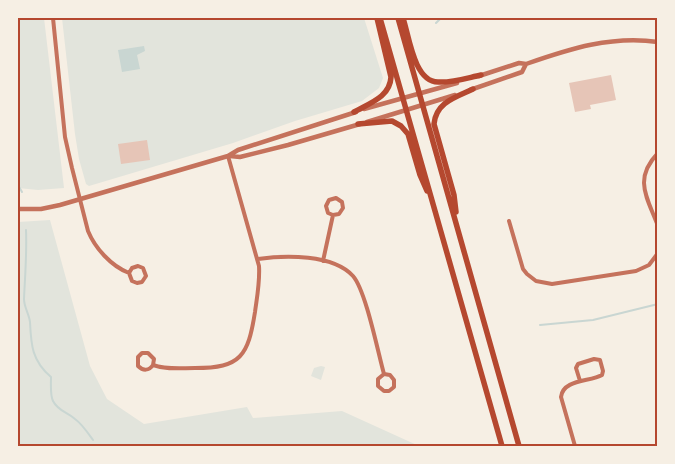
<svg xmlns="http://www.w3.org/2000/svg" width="675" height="464" viewBox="0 0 675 464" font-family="'Sofia Sans Condensed',sans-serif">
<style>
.green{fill:#e2e4dc}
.water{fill:#c9d6d2}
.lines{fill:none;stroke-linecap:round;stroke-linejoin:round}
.stream{stroke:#c9d6d2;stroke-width:2}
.building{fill:#e6c5b7}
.minor{stroke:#c5725c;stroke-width:4}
.tertiary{stroke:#c5725c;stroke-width:4.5}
.primary{stroke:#b5482f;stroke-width:5.5}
.neatline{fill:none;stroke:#b5482f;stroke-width:2}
</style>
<rect width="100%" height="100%" fill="#f6efe4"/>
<!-- green -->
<path class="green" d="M18 18H44L64 188 38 190 18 188Z
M62 18H364L383 78 379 88 362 101 295 121 233 143 89 186 86 184 79 159 75 134Z
M50 220 90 366 107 399 144 424 247 407 253 418 342 411 419 446H18V222Z
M321 366 325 367 321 380 311 376 314 368Z"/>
<!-- water -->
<path class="water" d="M144 46 145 51 137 55 140 69 122 72 118 50Z"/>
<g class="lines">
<!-- stream -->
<path class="stream" d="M436 23 441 18
M18 185 22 192
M26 230C27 253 25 276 24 299 24 307 29 314 30 322 31 345 32 361 51 377 51 384 50 395 53 401 58 411 67 412 75 419 82 424 88 433 93 440
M540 325 593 320 658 304"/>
</g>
<!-- building -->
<path class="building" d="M611 75 616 100 590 105 591 109 575 112 569 83Z
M147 140 150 160 121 164 118 144Z"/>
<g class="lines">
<!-- minor -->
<path class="minor" d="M53 18 65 137 72 168 88 231C95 248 111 266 129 273L132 281 137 283 142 282 146 276 143 268 138 266 132 268 129 273
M658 153C633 179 647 197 658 226
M509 221 523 269 527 274 536 281 552 284 636 271 649 265 658 253
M258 259C285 255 333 254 353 276 366 291 378 353 384 374L378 379V386L384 391H389L394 387V380L390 375 384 374
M323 261 333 215 339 214 343 208 342 202 336 198 329 200 326 206 328 213 333 215
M153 365 154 359 148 353H142L138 357V366C143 371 149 371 153 365 167 370 181 368 195 368 241 368 248 356 255 312 257 297 260 282 259 266L228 156
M658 422V427
M575 446 561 397C563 379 590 382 602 375L603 371 600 360 594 359 578 364 576 368 580 381"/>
<!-- tertiary -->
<path class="tertiary" d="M479 76 519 63 526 64C569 49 612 35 658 42
M470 90 522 72 526 64
M364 109 457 83
M367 122 455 95
M230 156 240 157 288 145 360 124
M18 209H41L60 205 228 156 238 150 356 112"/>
<!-- primary -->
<path class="primary" d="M380 18 502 446
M398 18 519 446
M403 18C409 36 414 82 438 82 452 83 467 78 481 75
M354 112C370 103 390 97 391 77L377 18
M358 124 392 121 401 126 408 134 420 175 427 191
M456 212 454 195 434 124C436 102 456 97 473 89"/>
</g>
<!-- border -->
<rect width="675" height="464" fill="none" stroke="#f6efe4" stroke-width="38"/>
<rect x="19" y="19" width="637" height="426" class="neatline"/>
</svg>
